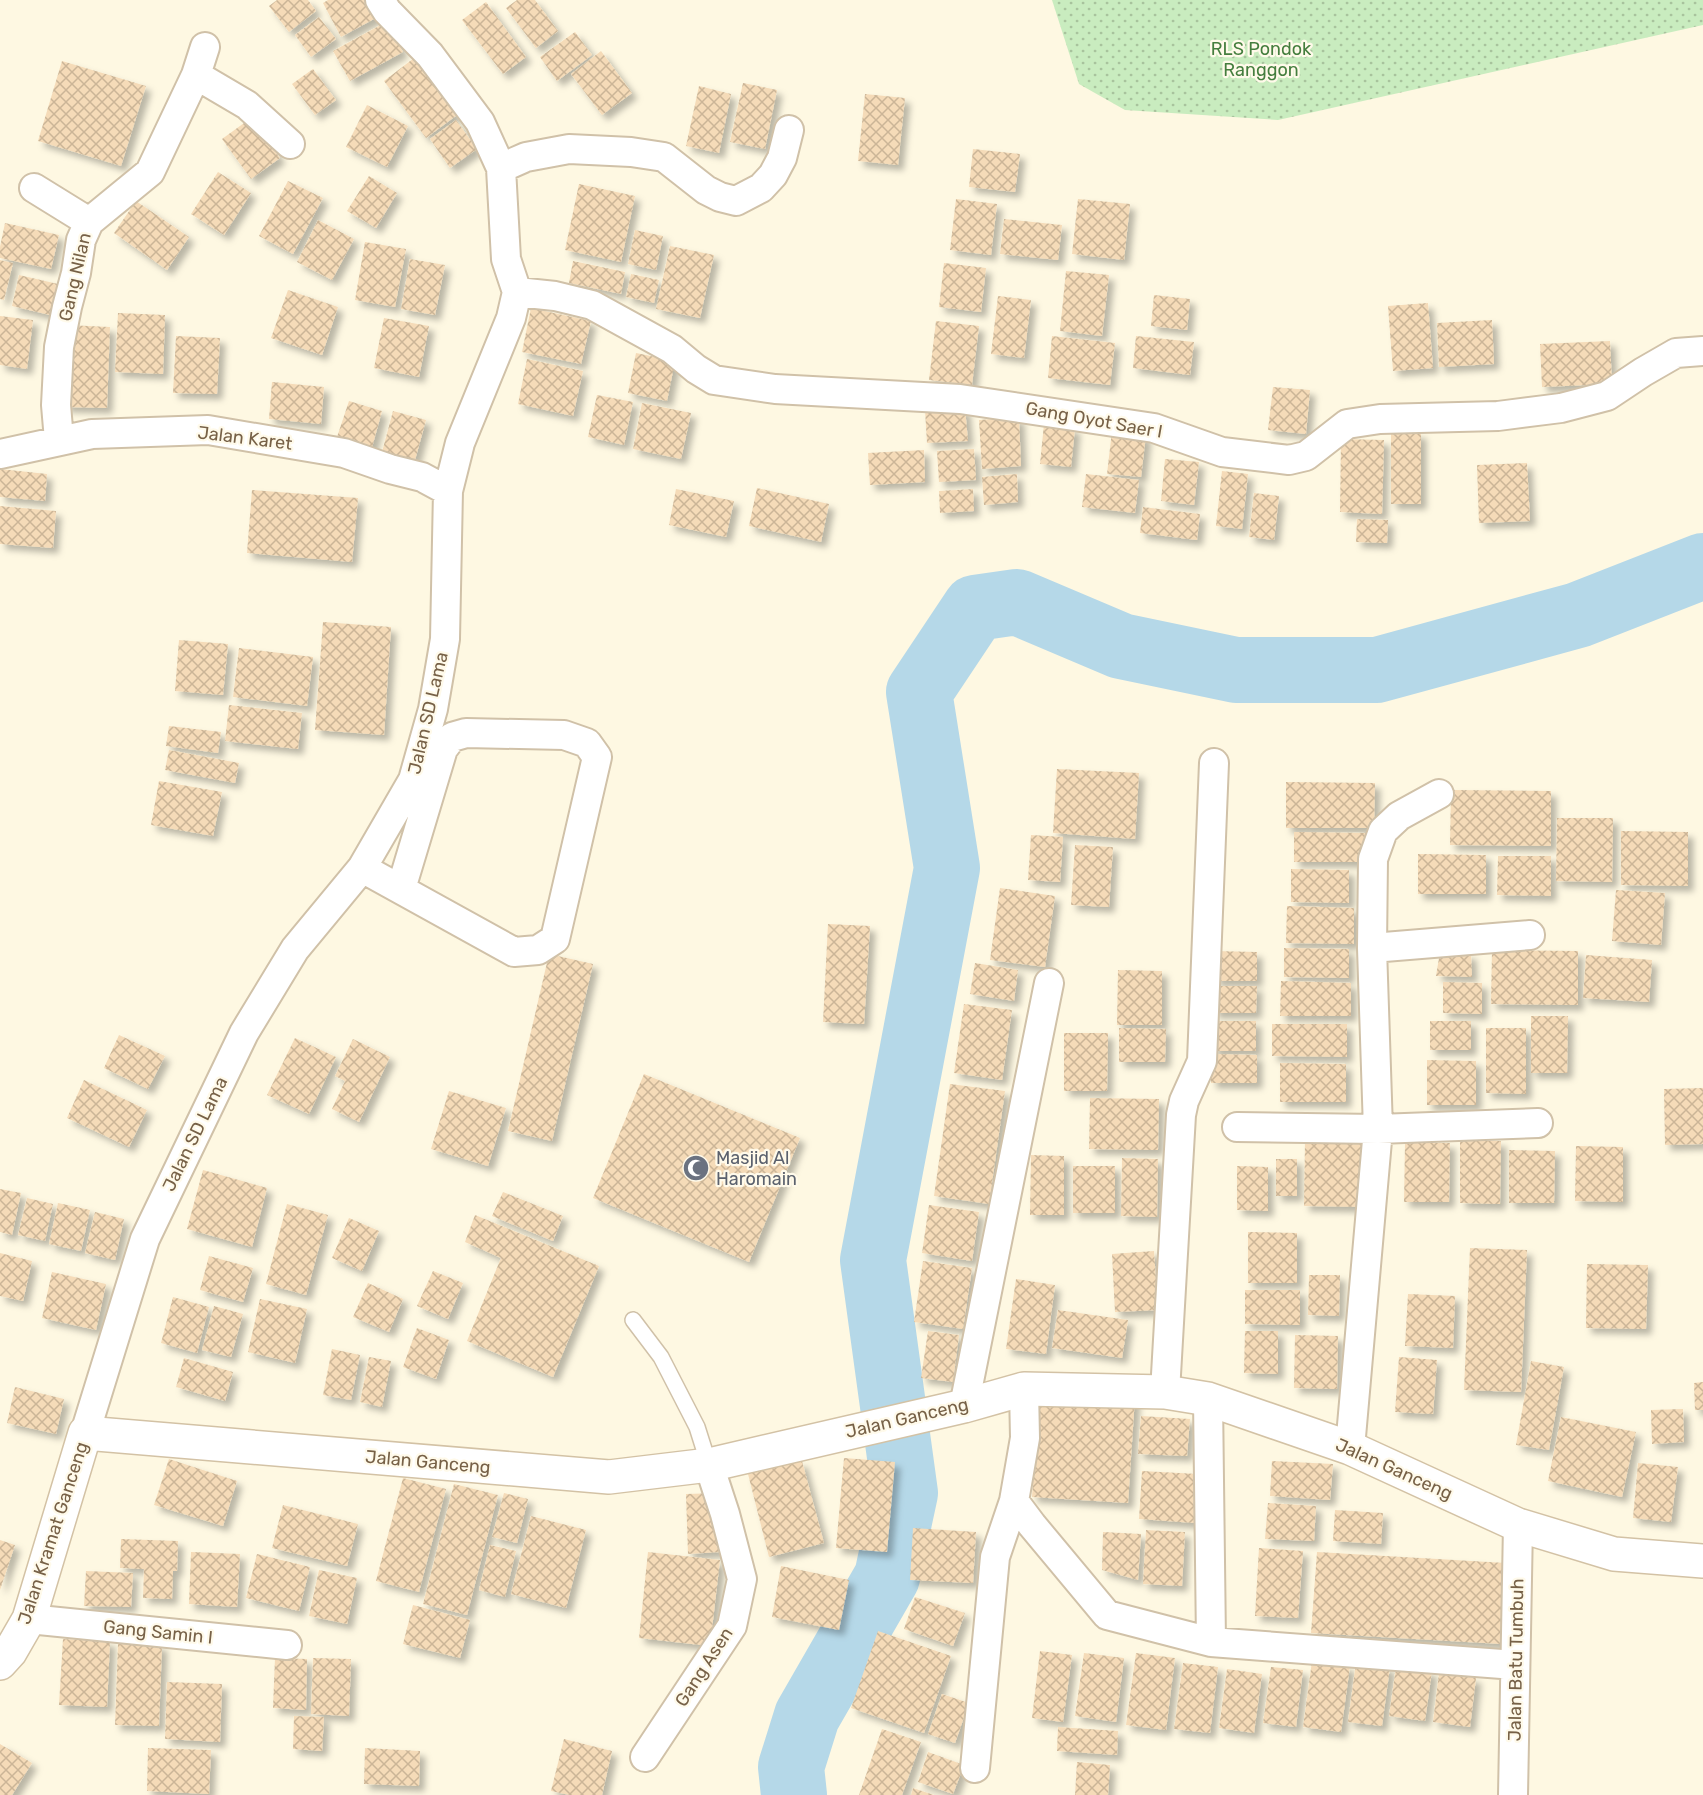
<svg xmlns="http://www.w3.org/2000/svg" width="1703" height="1795" viewBox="0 0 1703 1795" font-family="Rubik,sans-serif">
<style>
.park{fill:url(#park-dots)}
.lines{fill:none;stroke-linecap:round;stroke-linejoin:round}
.river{stroke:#b5d8e8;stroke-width:66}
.building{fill:url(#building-cross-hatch);filter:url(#shadow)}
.lane-casing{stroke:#d0c1a8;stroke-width:18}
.street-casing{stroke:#d0c1a8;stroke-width:32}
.secondary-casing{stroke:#d3c2a5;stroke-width:36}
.lane{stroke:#fff;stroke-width:15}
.street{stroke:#fff;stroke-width:28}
.secondary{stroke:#fff;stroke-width:33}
.labels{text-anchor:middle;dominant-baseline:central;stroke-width:4.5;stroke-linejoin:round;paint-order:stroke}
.park-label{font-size:18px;fill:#457e3e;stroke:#fffaea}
.street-label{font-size:18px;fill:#776147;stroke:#fffaea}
.worship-label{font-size:18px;fill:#5b616d;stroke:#fffaea;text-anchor:start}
</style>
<defs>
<pattern id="park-dots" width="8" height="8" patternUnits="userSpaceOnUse" patternTransform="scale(1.5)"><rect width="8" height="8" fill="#c9ecbf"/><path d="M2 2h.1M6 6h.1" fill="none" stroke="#a8c39d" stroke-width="1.8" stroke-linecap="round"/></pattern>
<pattern id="building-cross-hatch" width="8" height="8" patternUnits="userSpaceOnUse" patternTransform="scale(1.5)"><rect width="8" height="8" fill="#f5dbb8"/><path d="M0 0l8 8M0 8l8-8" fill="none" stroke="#cbb597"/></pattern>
<filter id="shadow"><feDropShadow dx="5.5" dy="5.5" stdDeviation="3" flood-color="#0004"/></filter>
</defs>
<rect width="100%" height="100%" fill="#fef8e2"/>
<!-- park -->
<path class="park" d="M1052 0H1703V25L1278 120 1125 110 1079 84Z"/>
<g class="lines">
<!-- river -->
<path class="river" d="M794 1795 791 1767 807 1716 887 1577 905 1493 873 1260 947 868 919 692 975 608 1017 602 1121 646 1236 670H1377L1578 615 1703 566"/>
</g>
<!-- building -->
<path class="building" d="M277 0H308L316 11 289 32 269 6Z
M328 0H375L383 14 341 37 323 3Z
M517 0H535L558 31 536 48 506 8Z
M486 2 526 57 503 74 462 20Z
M319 17 336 39 311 57 295 35Z
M386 22 403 52 350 81 333 51Z
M575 32 592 55 557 81 540 57Z
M601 51 632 93 602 115 571 74Z
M414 58 457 115 426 138 384 81Z
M62 61 146 86 121 166 38 141Z
M313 69 336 100 315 115 292 84Z
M743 83 777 90 765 149 730 142Z
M699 86 731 94 719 153 686 146Z
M865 94 905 98 898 165 858 161Z
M367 105 408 126 387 167 346 147Z
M251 118 280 158 251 179 222 139Z
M456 120 477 149 450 168 430 139Z
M973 149 1020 154 1015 192 969 187Z
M218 172 251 193 224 235 191 214Z
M369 176 397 193 376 228 347 211Z
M288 181 323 198 293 254 259 236Z
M579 184 635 196 621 262 565 250Z
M956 199 997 204 991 255 950 250Z
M1078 199 1130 204 1124 260 1072 254Z
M136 201 189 237 167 270 114 233Z
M1004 219 1062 225 1058 260 1000 254Z
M318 220 354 239 332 280 297 262Z
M5 223 59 235 51 269 0 258V247Z
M635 230 663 236 656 270 628 264Z
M365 242 406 249 395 307 355 300Z
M670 246 714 255 700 318 656 309Z
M410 259 445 265 435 315 401 309Z
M0 260 13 263 4 300 0 299Z
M573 261 625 272 621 294 569 283Z
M944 263 986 268 981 312 939 307Z
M1066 271 1109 275 1102 336 1060 331Z
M631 274 659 280 654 303 626 297Z
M19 275 58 284 50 315 12 306Z
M288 290 338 307 322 355 271 338Z
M1154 295 1190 299 1187 330 1151 326Z
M998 296 1031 300 1024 358 991 354Z
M1428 303 1433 368 1393 371 1388 306Z
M531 308 591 321 581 364 522 352Z
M118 313 165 315 163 374 115 372Z
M0 316 33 320 27 369 0 365Z
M384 318 429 326 419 377 374 368Z
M1492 320 1494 364 1439 367 1437 323Z
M936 321 979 326 972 385 929 380Z
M67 325 110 327 107 408 64 407Z
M176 336 220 338 217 394 173 393Z
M1052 336 1115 343 1110 385 1048 378Z
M1136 336 1194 342 1190 375 1133 368Z
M1610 341 1612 384 1542 387 1540 344Z
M636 353 675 361 667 401 628 393Z
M527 359 583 371 573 416 518 404Z
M272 382 324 387 321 424 269 419Z
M1273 387 1310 390 1306 434 1268 430Z
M597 395 633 402 624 445 588 437Z
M349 401 382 411 371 451 336 440Z
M642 403 691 413 681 459 633 449Z
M965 408 968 441 927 443 925 410Z
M393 411 426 420 415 460 382 452Z
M1019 417 1021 466 982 469 979 420Z
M1044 424 1075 428 1071 467 1040 464Z
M1112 431 1146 435 1141 477 1107 474Z
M1391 433H1421V504H1391Z
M1341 439 1384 440 1382 514 1340 512Z
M974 449 976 480 939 482 937 451Z
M924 450 925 482 870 485 868 453Z
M1165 459 1199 462 1194 505 1161 501Z
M1527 463 1530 521 1479 523 1477 465Z
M0 469 47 474 45 501 0 497Z
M1222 471 1248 474 1242 529 1216 526Z
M1017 474 1018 502 984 505 982 477Z
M1086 474 1139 480 1135 513 1082 507Z
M757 488 829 504 821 542 749 526Z
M676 489 734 501 726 537 669 525Z
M973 489 974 511 940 513 939 491Z
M252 490 358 498 352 562 247 553Z
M1254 493 1279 496 1274 540 1249 537Z
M0 506 56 511 53 548 0 544Z
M1143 507 1200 514 1197 540 1140 533Z
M1357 519 1388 520 1387 543 1356 542Z
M323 622 391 627 384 735 315 730Z
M179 640 228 644 223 695 175 691Z
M239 648 313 657 307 706 233 697Z
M229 705 302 713 298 749 225 741Z
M169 726 221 732 218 753 166 746Z
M169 750 239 763 235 783 165 770Z
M1057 769 1139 773 1135 839 1053 833Z
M159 781 222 792 213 836 151 825Z
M1286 782 1375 783 1374 828H1286Z
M1451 790 1551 791V846L1450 845Z
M1557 818H1613L1612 882 1556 881Z
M1621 831 1688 832V886L1621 885Z
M1294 832 1365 833V862H1294Z
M1031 835 1063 837 1060 882 1028 880Z
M1075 845 1113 847 1109 907 1071 905Z
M1418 854 1486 855V894H1418Z
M1498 856H1551V896L1497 895Z
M1291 869 1349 870V903L1291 902Z
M1000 888 1055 896 1045 967 990 960Z
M1616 890 1665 893 1661 945 1612 941Z
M1287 906 1354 908V944L1286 943Z
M828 924 870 926 864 1024 823 1022Z
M1284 948 1349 949V978L1284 977Z
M1492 950 1578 951V1005L1491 1004Z
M1214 951 1257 952V981H1214Z
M1440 952 1471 954 1472 977 1436 976Z
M549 954 593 964 552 1141 508 1131Z
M1586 955 1652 960 1649 1002 1583 998Z
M975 963 1018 970 1014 1001 970 994Z
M1118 970 1162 971V1025H1117Z
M1281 981 1351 983V1016H1280Z
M1443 982 1482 983V1014L1443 1013Z
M1213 986H1257L1256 1013H1213Z
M964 1004 1012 1010 1002 1080 954 1073Z
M1531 1016H1568L1567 1073H1531Z
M1212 1021H1256V1051H1212Z
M1430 1021H1471V1050H1430Z
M1272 1024H1347V1057L1272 1056Z
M1119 1028 1166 1029 1165 1062H1119Z
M1486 1028H1526V1094L1486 1093Z
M1064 1033H1108L1107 1091H1064Z
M119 1035 165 1056 148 1089 104 1068Z
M295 1038 336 1057 309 1114 267 1095Z
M353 1039 390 1057 359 1122 332 1109 345 1081 335 1076Z
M1211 1054 1257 1055V1083H1211Z
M1427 1060 1476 1061V1105H1427Z
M1280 1063 1346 1064V1102H1280Z
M644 1074 800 1138 749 1262 593 1198Z
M84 1080 147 1110 129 1147 67 1118Z
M950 1084 1005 1091 989 1204 934 1196Z
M1703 1088V1144L1665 1145 1664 1089Z
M449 1091 506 1108 488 1166 431 1149Z
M1090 1098 1159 1099 1158 1150 1089 1149Z
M1305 1140 1366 1141 1365 1207 1304 1206Z
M1460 1141H1501L1500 1204 1460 1203Z
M1405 1143H1450L1449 1202H1404Z
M1576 1146 1623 1147V1202L1575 1201Z
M1509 1150 1555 1151 1554 1203H1509Z
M1031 1155 1064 1156V1215H1030Z
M1122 1158 1158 1159 1157 1217 1121 1216Z
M1276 1159H1297V1196H1276Z
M1073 1166H1115V1213H1073Z
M1237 1166 1268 1167V1211L1237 1210Z
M203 1170 267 1188 252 1247 187 1229Z
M0 1189 21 1193 12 1235 0 1232Z
M503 1192 563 1216 553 1241 492 1216Z
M27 1198 53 1204 45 1241 18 1235Z
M58 1203 90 1210 81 1251 49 1244Z
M287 1204 328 1215 306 1295 266 1284Z
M929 1205 979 1212 972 1261 922 1253Z
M95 1212 124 1219 115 1260 85 1253Z
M475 1215 599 1266 553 1377 467 1341 501 1258 465 1242Z
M349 1218 379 1231 362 1271 332 1258Z
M1248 1232 1297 1233V1283H1248Z
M1470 1248 1527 1250 1521 1392 1464 1390Z
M1154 1251 1158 1310 1115 1312 1112 1254Z
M0 1253 32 1261 23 1301 0 1296Z
M209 1256 253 1268 243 1302 200 1290Z
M923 1261 972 1268 963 1329 914 1322Z
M1587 1264 1648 1265 1646 1329 1586 1328Z
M433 1271 463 1283 448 1319 417 1306Z
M52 1272 106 1284 96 1330 42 1318Z
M1309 1275H1340L1339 1316 1308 1315Z
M1016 1279 1055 1285 1046 1354 1006 1349Z
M368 1283 403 1299 389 1332 353 1317Z
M1245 1290H1300V1325L1245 1324Z
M1408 1294 1455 1296 1453 1348 1405 1346Z
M173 1297 209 1307 197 1353 161 1343Z
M260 1299 307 1309 295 1363 248 1352Z
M214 1306 243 1314 231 1357 202 1350Z
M1058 1310 1128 1320 1122 1358 1052 1348Z
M417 1328 449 1340 436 1379 403 1367Z
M928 1331 959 1335 953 1382 921 1378Z
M1245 1331H1278V1374L1244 1373Z
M1295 1335 1338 1336 1337 1389 1294 1388Z
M332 1349 360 1355 351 1400 323 1395Z
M369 1357 391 1361 382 1407 360 1402Z
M1399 1357 1437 1360 1433 1414 1395 1412Z
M184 1358 233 1372 225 1401 176 1387Z
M1531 1361 1564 1367 1549 1450 1516 1445Z
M1703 1382V1410H1695L1694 1383Z
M15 1387 64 1399 56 1434 7 1423Z
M1039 1391 1135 1397 1128 1503 1032 1497Z
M1683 1409 1684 1442 1652 1444 1651 1410Z
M1141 1416 1190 1419 1187 1456 1138 1454Z
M1561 1417 1636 1432 1622 1497 1548 1481Z
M844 1458 895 1462 887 1552 836 1548Z
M169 1459 237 1481 223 1526 154 1505Z
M802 1461 824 1543 769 1557 748 1474Z
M1272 1461 1333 1464 1330 1500 1270 1496Z
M1638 1463 1678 1467 1671 1522 1633 1518Z
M1142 1471 1198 1474 1195 1523 1139 1519Z
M403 1478 446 1489 419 1592 376 1581Z
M454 1484 498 1495 467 1615 423 1604Z
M504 1493 528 1499 517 1543 492 1537Z
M719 1493 720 1552 688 1554 686 1494Z
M1268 1503 1316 1506 1314 1541 1265 1539Z
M283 1505 358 1524 347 1566 272 1548Z
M1335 1510 1383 1513 1381 1544 1333 1541Z
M531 1516 586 1530 566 1608 511 1594Z
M913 1528 976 1532 973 1583 910 1580Z
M1146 1530 1185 1532 1182 1586 1143 1584Z
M1103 1532 1141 1534 1138 1580 1102 1570Z
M121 1539 178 1541 177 1571H173L172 1599 143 1598 144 1569 120 1568Z
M0 1540 15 1545 0 1590Z
M490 1545 516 1551 505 1597 479 1590Z
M1259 1548 1303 1551 1298 1618 1255 1616Z
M191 1552 240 1554 237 1607 189 1604Z
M648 1552 720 1560 710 1646 639 1638Z
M1317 1552 1506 1563 1502 1644 1311 1633Z
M257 1554 310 1567 299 1611 246 1598Z
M781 1566 849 1580 839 1630 772 1617Z
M319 1570 357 1578 347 1624 309 1616Z
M86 1571 133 1573 131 1607 84 1606Z
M915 1597 965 1613 953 1646 904 1629Z
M413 1605 470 1620 460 1658 403 1644Z
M878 1631 951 1656 924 1733 851 1708Z
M63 1639 110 1641 107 1707 59 1705Z
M118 1643 162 1645 159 1726 115 1725Z
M1040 1651 1072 1655 1063 1722 1032 1718Z
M1084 1653 1124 1658 1116 1722 1075 1716Z
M1136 1653 1175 1658 1166 1730 1126 1725Z
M275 1658 307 1659 306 1710 273 1708Z
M313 1658 351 1659 349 1716 311 1714Z
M1312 1661 1350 1666 1341 1732 1303 1727Z
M1356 1662 1390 1667 1382 1726 1348 1722Z
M1183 1663 1218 1667 1210 1733 1174 1729Z
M1271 1667 1303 1670 1296 1727 1263 1723Z
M1396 1667 1432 1671 1425 1721 1389 1716Z
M1227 1669 1262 1674 1254 1733 1219 1728Z
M1439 1673 1476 1678 1470 1727 1433 1722Z
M167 1682 222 1684 220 1742 165 1739Z
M942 1694 969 1703 955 1743 928 1734Z
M294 1716 324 1717 322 1751 293 1749Z
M1058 1727 1118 1731 1117 1755 1057 1751Z
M882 1729 921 1742 902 1795H859Z
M564 1739 612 1751 602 1795H570L551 1791Z
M0 1744 32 1763 12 1795H0Z
M148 1748 211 1750 209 1794 147 1791Z
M365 1748 420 1751 419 1786 364 1784Z
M928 1752 964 1765 953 1794 918 1782Z
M1077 1762 1110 1765 1108 1795H1075Z
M913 1788 934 1795H911Z"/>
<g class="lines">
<defs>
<path id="lane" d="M633 1320 661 1357 697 1427 709 1465"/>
<path id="street" d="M196 75 247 105 290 144
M501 168 526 157 569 149 631 152 664 157 706 190 720 197 736 201 761 188 773 175 782 158 789 130
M34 188 89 222
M517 292 555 296 592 305 672 349 696 369 714 380 775 389 960 399 1154 428 1222 452 1289 460 1306 456 1347 424 1380 419 1498 416 1561 408 1607 396 1643 372 1676 353 1703 351
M59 440 56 405 59 347 67 307 76 273 81 240 89 222 150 172 196 75 205 47
M0 454 92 434 208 430 344 453 390 469 422 477 448 491
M362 868 514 952 538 950 555 939 597 757 587 743 564 735 466 733 452 737 443 749 401 889
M1372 948 1530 935
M1237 1127 1378 1129 1538 1123
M1024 1389 1025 1438 1014 1501 1032 1525 1107 1615 1211 1642 1515 1665
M1165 1392 1181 1115 1184 1101 1202 1061 1214 763
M1208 1399 1211 1642
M964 1406 1049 983
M85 1433 145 1239 244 1033 295 949 362 868 413 780 433 709 445 639 448 491 460 443 511 318 517 292 506 259 501 168 480 122 430 55 387 11 380 0
M1350 1448 1378 1129 1372 948 1373 859 1383 831 1399 816 1439 794
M29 1619 287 1645
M645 1757 732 1626 742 1579 725 1514 709 1465
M975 1768 995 1557 1014 1501
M1513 1795 1518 1525"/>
<path id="secondary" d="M0 1663 10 1652 29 1619 85 1433 609 1477 709 1465 964 1406 1024 1389 1165 1392 1208 1399 1350 1448 1518 1525 1614 1554 1703 1561"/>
</defs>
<!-- lane casing -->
<use href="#lane" class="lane-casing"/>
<!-- street casing -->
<use href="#street" class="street-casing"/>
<!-- secondary casing -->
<use href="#secondary" class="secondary-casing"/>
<!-- lane -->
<use href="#lane" class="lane"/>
<!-- street -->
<use href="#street" class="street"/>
<!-- secondary -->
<use href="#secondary" class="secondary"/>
</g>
<!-- icons -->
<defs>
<symbol id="mosque-disc" viewBox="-11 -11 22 22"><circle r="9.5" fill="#6b7280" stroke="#fffaea"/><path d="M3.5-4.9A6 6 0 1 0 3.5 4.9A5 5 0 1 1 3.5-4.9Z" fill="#fff"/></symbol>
</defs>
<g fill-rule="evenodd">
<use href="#mosque-disc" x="681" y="1153" width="30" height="30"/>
</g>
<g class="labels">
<!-- park labels -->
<g class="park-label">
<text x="1261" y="49">RLS Pondok<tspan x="1261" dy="21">Ranggon</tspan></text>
</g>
<!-- street labels -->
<g class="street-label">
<text transform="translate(75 277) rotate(-77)">Gang Nilan</text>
<text transform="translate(1094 420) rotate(10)">Gang Oyot Saer I</text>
<text transform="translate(245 438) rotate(7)">Jalan Karet</text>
<text transform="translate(428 713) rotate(-77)">Jalan SD Lama</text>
<text transform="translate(195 1134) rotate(-64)">Jalan SD Lama</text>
<text transform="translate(907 1418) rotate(-13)">Jalan Ganceng</text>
<text transform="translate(428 1462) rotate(5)">Jalan Ganceng</text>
<text transform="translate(1394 1469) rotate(24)">Jalan Ganceng</text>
<text transform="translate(53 1533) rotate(-72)">Jalan Kramat Ganceng</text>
<text transform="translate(158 1632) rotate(6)">Gang Samin I</text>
<text transform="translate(1516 1660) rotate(-89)">Jalan Batu Tumbuh</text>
<text transform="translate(704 1667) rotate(-57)">Gang Asen</text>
</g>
<!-- worship labels -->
<g class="worship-label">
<text x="716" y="1158">Masjid Al<tspan x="716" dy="21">Haromain</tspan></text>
</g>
</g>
</svg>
